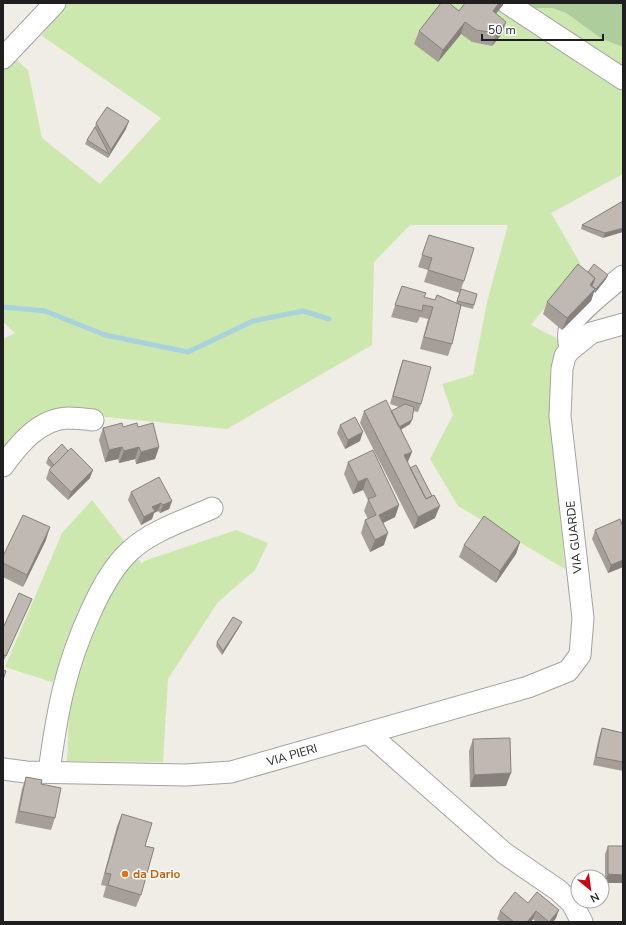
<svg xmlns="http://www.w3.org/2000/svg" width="626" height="925" viewBox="0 0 626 925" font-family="'Nunito Sans',sans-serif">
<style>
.grass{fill:#cde8ae}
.forest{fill:#adce9c}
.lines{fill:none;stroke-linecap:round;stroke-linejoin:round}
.stream{stroke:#a8d2dc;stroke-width:5}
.minor-casing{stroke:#a3a3a3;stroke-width:23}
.minor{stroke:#fff;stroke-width:21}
.wall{fill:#a59e99}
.shaded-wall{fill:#86817d}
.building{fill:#c0b8b2;stroke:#86817d}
.food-dot{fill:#e8710a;stroke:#fff;stroke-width:1.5}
.labels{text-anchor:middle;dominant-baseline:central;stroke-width:3;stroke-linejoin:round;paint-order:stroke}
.street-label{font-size:12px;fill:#1f1f1f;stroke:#fff}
.food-label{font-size:12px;font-weight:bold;fill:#c56008;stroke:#fff;text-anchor:start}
</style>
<rect width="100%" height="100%" fill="#f0ece6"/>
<!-- grass -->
<path class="grass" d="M60 3H522L527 8H552L566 13 602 39 623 47V174L551 213 580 263 531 325 562 341 553 366 550 389 553 437 565 569 458 506 430 459 453 415 442 384 473 375 487 302 508 225H410L374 262 372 345 227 429 76 414 12 449 3 471V339L15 333 3 322V48L28 70 42 138 100 184 161 118 42 36Z
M92 500 142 564 144 561 236 530 268 543 255 570 218 602 168 679 163 762 67 761 70 695 73 689 5 667 62 533Z"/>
<!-- forest -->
<path class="forest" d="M522 3H623V47L602 39 566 13 552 8H527Z"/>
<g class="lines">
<!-- stream -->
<path class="stream" d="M3 307 45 311 105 335 188 352 253 321 303 311 329 319"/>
<defs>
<path id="minor" d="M507 3 623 79
M3 58 55 3
M570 350C569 344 568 337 569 331 570 318 612 285 623 276
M3 466C19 444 39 419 68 418 76 418 85 419 93 420
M368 733 504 853 558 890 572 903 582 922
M3 769 26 772 186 775 231 772 528 687 568 671 580 655 583 618 560 416 562 369 565 356 570 350 591 333 623 324
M49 772C57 712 65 667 91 611 101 589 113 566 131 550 153 530 186 520 212 508"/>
</defs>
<!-- minor casing -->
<use href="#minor" class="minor-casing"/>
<!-- minor -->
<use href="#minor" class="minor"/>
</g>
<!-- wall -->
<path class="wall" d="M503 5 496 14 502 34 492 46 472 42 461 34 438 62 414 44 419 31 459 11Z
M96 123 126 129 108 158 85 144 87 140 95 127Z
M623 201 603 238 581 229 582 225Z
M429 235 464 281 461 289 474 305 473 309 461 306 452 344 448 356 420 349 428 319 420 317 417 323 391 317 402 286 424 297 435 300 437 295 456 303 460 293 424 282 428 270 418 267Z
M588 272 608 275 606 279 595 293 594 292 591 301 562 330 543 314 547 302Z
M403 360 421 404 418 412 413 411 410 424 401 430 408 463 435 518 414 529 360 423 364 411H391L399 407 390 404 400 368Z
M340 425 360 441 345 449 337 433Z
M123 427H138L159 447 155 459 136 464 135 459 119 463 118 459 105 462 99 440 103 428Z
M48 458 90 478 68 500 46 479 49 470 51 468 46 463Z
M348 462 399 505 395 517 383 523 384 545 370 552 361 533 365 520 368 519 364 511 368 500 363 490 353 494 344 474Z
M131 492 172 501 169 509 160 513 158 511 154 513 152 519 141 525 128 500Z
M623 527V567L608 573 592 539 595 530Z
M46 540 23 587 3 577V556Z
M520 542 516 554 496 583 459 557 464 545Z
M32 599 4 660H3V628Z
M240 626 222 655 216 646 217 642Z
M602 728 623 733V771L593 765 599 737Z
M473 739 506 786 470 787 469 751Z
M26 777 41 784 55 818 51 830 15 823 22 789Z
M122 814 145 846 141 895 136 907 103 897 106 886 101 885 117 826Z
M608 846H623V883H605V854Z
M528 903 556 918 553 922H536L533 919 531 922H501L497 919 500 911Z"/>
<!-- shaded-wall -->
<path class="shaded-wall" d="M499 3H503V5L488 23 493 11Z
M465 22 461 34 438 62 443 50Z
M506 22 502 34 492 46 497 33Z
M129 121 126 129 108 158 111 150Z
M623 228V232L603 238 605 233Z
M608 275 606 279 595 293 596 289Z
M595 278 591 290 590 285Z
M595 289 591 301 562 330 567 318Z
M412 420 410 424 392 434 394 430Z
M363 432 360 441 345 449 348 440Z
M122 447 118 459 105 462 109 450Z
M139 447 135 459 119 463 124 451Z
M159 447 155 459 136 464 141 452Z
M412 452 407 464 404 455Z
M93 470 90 478 68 500 71 492Z
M367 478 363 490 353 494 358 482Z
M172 501 169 509 160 513 163 505Z
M161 503 158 511 154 513 152 519 141 525 144 517 152 507Z
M399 505 395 517 375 527 379 515Z
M440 506 435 518 414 529 418 517Z
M50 527 46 540 23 587 27 575Z
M388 533 384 545 370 552 375 540Z
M520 542 516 554 496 583 500 571Z
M623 560V567L608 573 611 565Z
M242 622 240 626 222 655 223 651Z
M511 773 506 786 470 787 474 775Z
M608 874 623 875V883H605Z
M559 910 556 918 553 922H549Z
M536 911 533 919 531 922H527Z"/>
<!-- building -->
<path class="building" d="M441 3H449L459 11 465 3H499L493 11 506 22 497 33 476 30 465 22 443 50 419 31Z
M107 107 129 121 111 150 96 123Z
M95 127 105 146 109 154 87 140Z
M623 201V228L605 233 582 225Z
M429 235 474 248 464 281 428 270 432 258 422 255Z
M578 264 595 278 590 285 595 289 567 318 547 302Z
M594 264 608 275 596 289 592 286 595 278 588 272Z
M402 286 426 293 424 297 435 300 437 295 461 305 452 344 424 337 433 307 423 305 422 311 395 305Z
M461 289 477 294 474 305 457 301Z
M403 360 431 367 421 404 393 396Z
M386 400 412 452 404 455 426 499 434 495 440 506 418 517 364 411Z
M405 404 414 407 412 420 399 427 391 411Z
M355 417 363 432 348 440 340 425Z
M122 423 123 427 137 423 138 427 153 423 159 447 141 452 139 447 124 451 122 447 109 450 103 428Z
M62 444 68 451 54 465 48 458Z
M71 448 93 470 71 492 49 470Z
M373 450 399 505 379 515 388 533 375 540 365 520 376 515 368 499 376 496 367 478 358 482 348 462Z
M416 465 432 496 426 499 410 468Z
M159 477 172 501 163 505 161 503 152 507 155 511 144 517 131 492Z
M23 515 50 527 27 575 3 563V556Z
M484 516 520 542 500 571 464 545Z
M620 519 623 527V560L611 565 595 530Z
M19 593 32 599 6 656 3 655V628Z
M233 617 242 622 223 651 217 642Z
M3 670 6 671 3 680Z
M602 728 623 733V762L596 757Z
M510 738 511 773 474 775 473 739Z
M26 777 42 780 41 784 61 788 55 818 19 811Z
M122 814 152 823 145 846 154 848 141 895 108 885 111 874 105 873Z
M608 846H623V875L608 874Z
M515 892 528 903 537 892 559 910 549 922 536 911 527 922H514L500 911Z"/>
<!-- markers -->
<circle class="food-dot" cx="125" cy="874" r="4"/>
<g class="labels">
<!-- street labels -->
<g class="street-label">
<text transform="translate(574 537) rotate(-96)">VIA GUARDE</text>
<text transform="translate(292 755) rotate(-16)">VIA PIERI</text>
</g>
<!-- food labels -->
<g class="food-label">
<text x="133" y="874">da Dario</text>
</g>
</g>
<!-- border -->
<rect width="626" height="925" fill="none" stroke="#1f1f1f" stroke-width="8"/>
<!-- north arrow -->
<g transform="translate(590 889) rotate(151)"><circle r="19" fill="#ffffff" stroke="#a5a5a5"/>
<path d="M0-3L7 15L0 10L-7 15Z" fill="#c9060f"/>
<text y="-6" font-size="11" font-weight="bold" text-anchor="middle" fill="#1f1f1f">N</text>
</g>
<!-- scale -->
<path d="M482 34v6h121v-6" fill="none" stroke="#1f1f1f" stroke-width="2"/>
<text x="488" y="34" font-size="12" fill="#1f1f1f" stroke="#ffffff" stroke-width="3" paint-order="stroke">50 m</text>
</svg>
